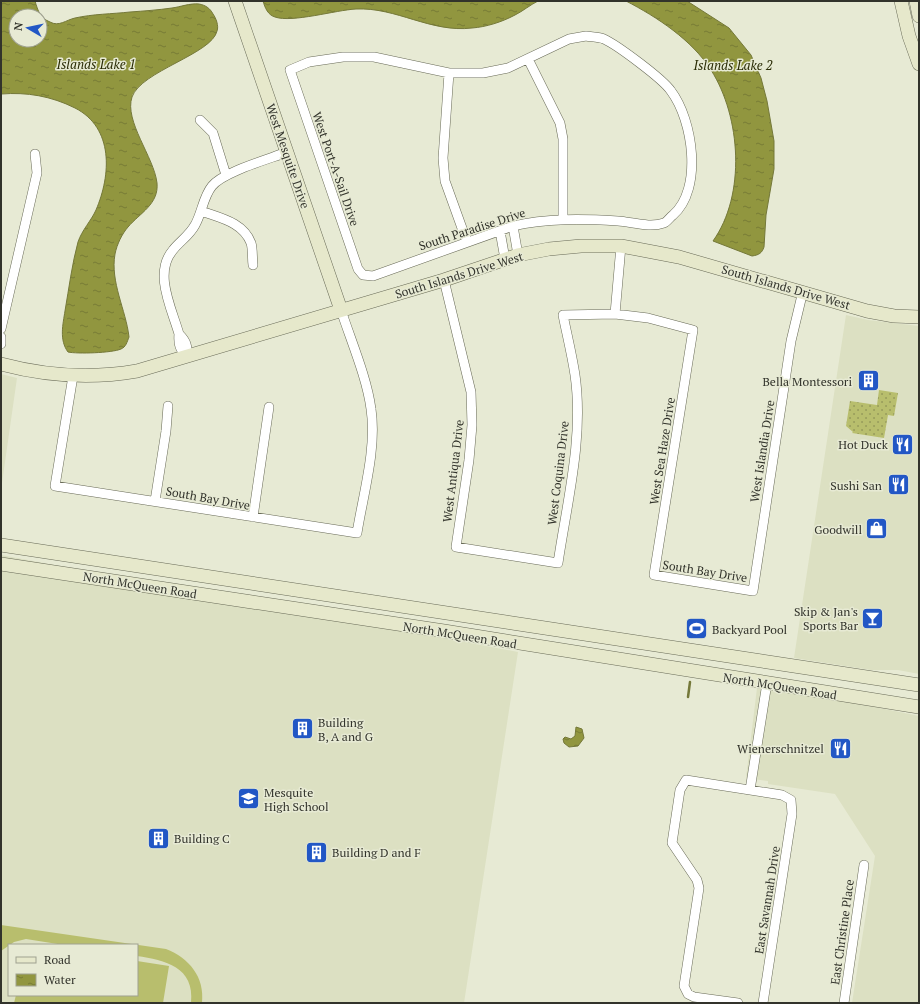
<svg xmlns="http://www.w3.org/2000/svg" width="920" height="1004" viewBox="0 0 920 1004" font-family="'PT Serif',serif">
<style>
.built{fill:#dce0c2;fill-rule:evenodd}
.grass{fill:#b8be6d}
.park{fill:url(#park-dots)}
.water{fill:url(#water-ripples);stroke:#747839;fill-rule:evenodd}
.lines{fill:none;stroke-linecap:round;stroke-linejoin:round}
.stream{stroke:#747839;stroke-width:2.5}
.street-casing{stroke:#686a57;stroke-width:10}
.secondary-casing{stroke:#686a57;stroke-width:14}
.street{stroke:#fff;stroke-width:9}
.secondary{stroke:#e6e8cb;stroke-width:13}
.labels{text-anchor:middle;dominant-baseline:central;stroke-width:3;stroke-linejoin:round;paint-order:stroke}
.street-label{font-size:12px;fill:#32332b;stroke:#e7ead4}
.poi-label{font-size:12px;fill:#32332b;stroke:#e7ead4;text-anchor:end}
.water-label{font-size:13px;font-style:italic;fill:#2a2c05;stroke:#e7ead4}
</style>
<defs>
<pattern id="park-dots" width="8" height="8" patternUnits="userSpaceOnUse"><rect width="8" height="8" fill="#b8be6d"/><path d="M2 2h.1M6 6h.1" fill="none" stroke="#969b5a" stroke-width="1.8" stroke-linecap="round"/></pattern>
<pattern id="water-ripples" width="26" height="14" patternUnits="userSpaceOnUse"><rect width="26" height="14" fill="#91963f"/><path d="M2 4q2-2 4 0t4 0M15 11q2-2 4 0t4 0" fill="none" stroke="#777b35"/></pattern>
</defs>
<rect width="100%" height="100%" fill="#e7ead4"/>
<!-- built -->
<path class="built" d="M846 315 868 320 919 326V674L898 670H871L794 658Z
M1 374 17 378 1 490Z
M1 555 518 652 464 1003H1ZM9 945H137V995H9Z
M757 688 841 700 919 716V1003H852L875 856 835 794 768 784V781L746 778Z"/>
<!-- grass -->
<path class="grass" d="M1 925 166 949C189 958 205 977 202 1003H191C195 967 165 960 137 956V945H64L26 939 14 942 1 951Z
M137 961 169 966 163 1003H14L16 995H137Z"/>
<!-- park -->
<path class="park" d="M879 390 898 393 894 416 888 415 884 438 852 433 853 432 846 426 850 401 877 405Z"/>
<!-- water -->
<path class="water" d="M1 1H35C38 11 40 18 50 22 59 27 66 20 75 18 93 14 112 14 130 12 144 11 158 10 172 8 180 7 190 3 199 4 205 5 210 8 213 14 216 18 219 26 217 31 212 54 141 71 132 97 124 121 154 157 157 183 159 204 140 213 128 227 122 234 117 244 115 254 110 282 126 310 129 337 127 342 126 347 121 349 112 353 77 354 68 352 59 340 63 324 65 311 69 288 72 264 78 242 82 230 91 221 96 210 111 175 114 128 75 108 51 96 27 92 1 94ZM16 16H40V40H16Z
M263 1H538C530 5 523 11 515 15 502 22 486 27 472 28 431 33 396 7 356 9 336 10 292 23 275 17 268 15 265 8 263 1Z
M626 1H687L729 28 751 55 761 78 767 101 774 141V169L766 215 764 247C762 253 759 255 752 256L713 241C746 195 741 117 711 70 692 40 657 17 626 1Z
M576 727 582 729 584 738 578 746 569 747 564 743 563 739 565 737 571 739 575 736Z"/>
<g class="lines">
<!-- stream -->
<path class="stream" d="M688 697 690 682"/>
<defs>
<path id="street" d="M586 36C592 37 599 37 604 39 617 45 663 79 671 91 693 120 703 189 673 215 670 217 667 222 664 223 650 228 632 222 618 221 584 219 546 218 513 226L373 276 363 275 358 269 290 70 309 62 343 57H374L449 73H483L508 68 569 39Z
M528 59 560 123 563 139V220
M449 73 443 158 445 181 467 242
M200 120 213 133 226 175
M201 211C220 218 243 222 251 243 253 249 252 258 253 265
M513 226 518 255
M500 231 505 259
M444 280 471 392 472 425 469 460 456 547 558 563C567 502 584 437 575 375 572 355 567 335 563 315L615 314 648 318 693 330 654 575 753 591 791 341 803 291
M615 314 621 246
M1 329 37 173 35 154
M179 334C186 341 188 346 187 357
M1 337V344
M187 357C180 349 178 345 179 334 172 309 153 273 173 250 180 241 189 236 195 225 202 213 203 197 212 186 223 172 269 159 287 152
M73 376 55 486 357 533C363 495 377 448 371 409 367 378 351 341 341 310
M155 501 166 431 168 406
M253 517 269 407
M750 790 767 683
M738 1003 694 997 688 994 684 986 699 888 697 880 672 843 680 790 686 780 782 795 791 800 792 814 763 1003
M844 1003 864 865"/>
<path id="secondary" d="M235 1 341 310
M901 1 909 36 919 64
M916 1 919 16
M1 364C46 376 91 379 137 371L444 280 518 255 549 249 581 246H621L679 257 867 311 894 316 919 317
M1 545 919 685
M1 564 444 631 919 707"/>
</defs>
<!-- street casing -->
<use href="#street" class="street-casing"/>
<!-- secondary casing -->
<use href="#secondary" class="secondary-casing"/>
<!-- street -->
<use href="#street" class="street"/>
<!-- secondary -->
<use href="#secondary" class="secondary"/>
</g>
<!-- icons -->
<defs>
<symbol id="building-square" viewBox="-11 -11 22 22"><rect x="-9" y="-9" width="18" height="18" rx="4" fill="#2257c5" stroke="#e7ead4"/><path d="M-4-6H4V6H1V3H-1V6H-4ZM-2.5-4.3h1.7v1.8h-1.7ZM.8-4.3h1.7v1.8H.8ZM-2.5-1h1.7V.8h-1.7ZM.8-1h1.7V.8H.8Z" fill="#fff"/></symbol>
<symbol id="restaurant-square" viewBox="-11 -11 22 22"><rect x="-9" y="-9" width="18" height="18" rx="4" fill="#2257c5" stroke="#e7ead4"/><path d="M-5-6h1v4h1v-4h1v4h1v-4h1v5L-1.5 .5V6h-2V.5L-5-1ZM5-6V6H3V1.5H1.5Q1.5-4 5-6Z" fill="#fff"/></symbol>
<symbol id="shop-square" viewBox="-11 -11 22 22"><rect x="-9" y="-9" width="18" height="18" rx="4" fill="#2257c5" stroke="#e7ead4"/><path d="M-5-2.5h2.3a2.7 3.5 0 0 1 5.4 0H5L5.5 6h-11ZM-1.5-2.5h3a1.5 2.3 0 0 0-3 0Z" fill="#fff"/></symbol>
<symbol id="bar-square" viewBox="-11 -11 22 22"><rect x="-9" y="-9" width="18" height="18" rx="4" fill="#2257c5" stroke="#e7ead4"/><path d="M-6-5H6L.8 .8V4.5H3.5V6h-7V4.5H-.8V.8Z" fill="#fff"/></symbol>
<symbol id="stadium-square" viewBox="-11 -11 22 22"><rect x="-9" y="-9" width="18" height="18" rx="4" fill="#2257c5" stroke="#e7ead4"/><path d="M0-5a6.5 5 0 1 0 0 10a6.5 5 0 1 0 0-10ZM-3.5-1.8h7v3.6h-7Z" fill="#fff"/></symbol>
<symbol id="school-square" viewBox="-11 -11 22 22"><rect x="-9" y="-9" width="18" height="18" rx="4" fill="#2257c5" stroke="#e7ead4"/><path d="M0-5L7-2L0 1L-7-2ZM-4 1L0 2.5L4 1V4Q0 6-4 4Z" fill="#fff"/></symbol>
</defs>
<g fill-rule="evenodd">
<use href="#building-square" x="856" y="368" width="25" height="25"/>
<use href="#restaurant-square" x="890" y="432" width="25" height="25"/>
<use href="#restaurant-square" x="886" y="472" width="25" height="25"/>
<use href="#shop-square" x="864" y="516" width="25" height="25"/>
<use href="#bar-square" x="860" y="606" width="25" height="25"/>
<use href="#stadium-square" x="684" y="616" width="25" height="25"/>
<use href="#building-square" x="290" y="716" width="25" height="25"/>
<use href="#restaurant-square" x="828" y="736" width="25" height="25"/>
<use href="#school-square" x="236" y="786" width="25" height="25"/>
<use href="#building-square" x="146" y="826" width="25" height="25"/>
<use href="#building-square" x="304" y="840" width="25" height="25"/>
</g>
<g class="labels">
<!-- street labels -->
<g class="street-label">
<text transform="translate(288 156) rotate(71)">West Mesquite Drive</text>
<text transform="translate(336 169) rotate(71)">West Port-A-Sail Drive</text>
<text transform="translate(472 229) rotate(-18)">South Paradise Drive</text>
<text transform="translate(459 275) rotate(-17)">South Islands Drive West</text>
<text transform="translate(786 287) rotate(16)">South Islands Drive West</text>
<text transform="translate(662 451) rotate(-81)">West Sea Haze Drive</text>
<text transform="translate(762 451) rotate(-81)">West Islandia Drive</text>
<text transform="translate(453 471) rotate(-83)">West Antiqua Drive</text>
<text transform="translate(558 473) rotate(-83)">West Coquina Drive</text>
<text transform="translate(208 498) rotate(10)">South Bay Drive</text>
<text transform="translate(705 571) rotate(9)">South Bay Drive</text>
<text transform="translate(140 585) rotate(9)">North McQueen Road</text>
<text transform="translate(460 635) rotate(9)">North McQueen Road</text>
<text transform="translate(780 686) rotate(9)">North McQueen Road</text>
<text transform="translate(767 900) rotate(-81)">East Savannah Drive</text>
<text transform="translate(842 932) rotate(-82)">East Christine Place</text>
</g>
<!-- poi labels -->
<g class="poi-label">
<text x="852" y="381">Bella Montessori</text>
<text x="888" y="444">Hot Duck</text>
<text x="882" y="485">Sushi San</text>
<text x="862" y="529">Goodwill</text>
<text x="858" y="611">Skip &amp; Jan's<tspan x="858" dy="14">Sports Bar</tspan></text>
<text x="712" y="629" text-anchor="start">Backyard Pool</text>
<text x="318" y="722" text-anchor="start">Building<tspan x="318" dy="14">B, A and G</tspan></text>
<text x="824" y="748">Wienerschnitzel</text>
<text x="264" y="792" text-anchor="start">Mesquite<tspan x="264" dy="14">High School</tspan></text>
<text x="174" y="838" text-anchor="start">Building C</text>
<text x="332" y="852" text-anchor="start">Building D and F</text>
</g>
<!-- water labels -->
<g class="water-label">
<text x="96" y="64">Islands Lake 1</text>
<text x="733" y="65">Islands Lake 2</text>
</g>
</g>
<!-- border -->
<rect width="920" height="1004" fill="none" stroke="#32332b" stroke-width="4"/>
<!-- legend -->
<rect x="8" y="944" width="130" height="52" fill="#e7ead4" stroke="#9fa190"/>
<rect x="16" y="957" width="20" height="6" fill="#e6e8cb" stroke="#9fa190"/>
<text x="44" y="964" font-size="12" fill="#32332b">Road</text>
<rect x="16" y="974" width="20" height="12" fill="url(#water-ripples)" stroke="#9fa190"/>
<text x="44" y="984" font-size="12" fill="#32332b">Water</text>
<!-- north arrow -->
<g transform="translate(28 28) rotate(279)"><circle r="19" fill="#e7ead4" stroke="#9fa190"/>
<path d="M0-3L7 15L0 10L-7 15Z" fill="#2257c5"/>
<text y="-6" font-size="11" font-weight="bold" text-anchor="middle" fill="#32332b">N</text>
</g>
</svg>
